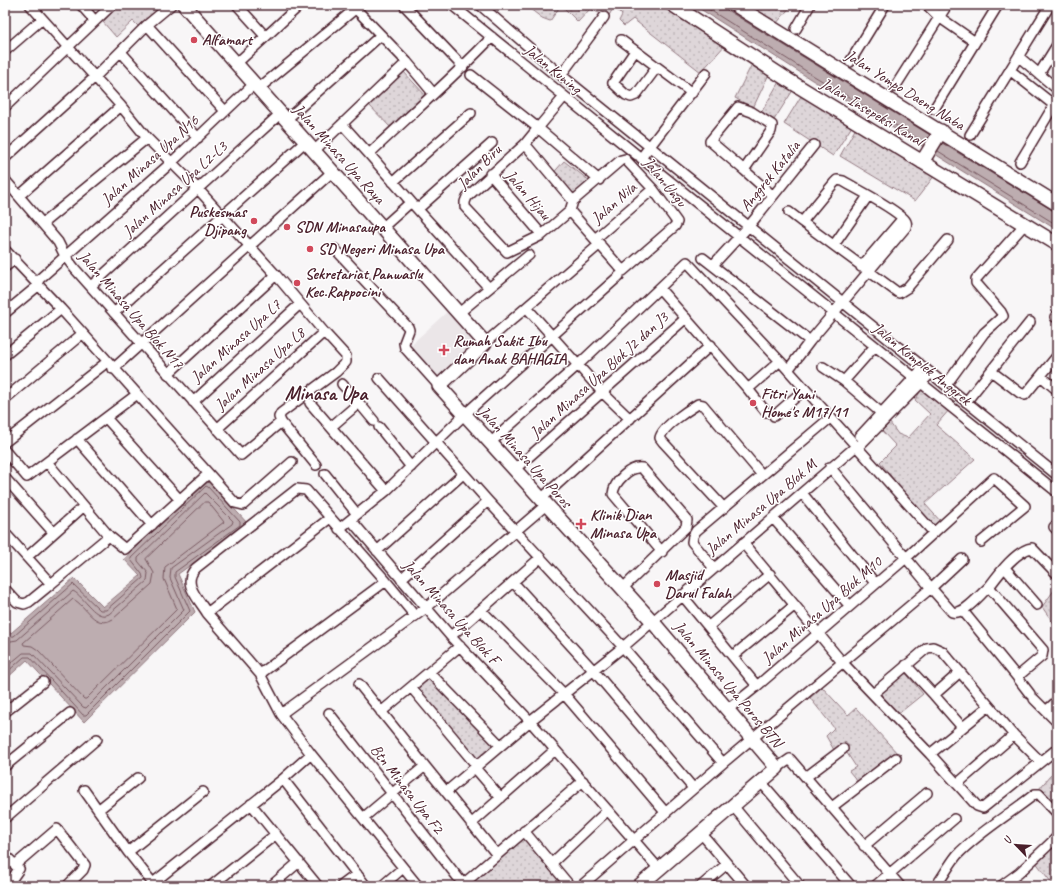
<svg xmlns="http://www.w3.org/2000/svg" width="1062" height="891" viewBox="0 0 1062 891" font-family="Caveat,sans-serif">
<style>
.built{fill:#ebe6e8}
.grass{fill:url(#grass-dots);stroke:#947a82}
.water{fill:#bdadb0;stroke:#8f747b}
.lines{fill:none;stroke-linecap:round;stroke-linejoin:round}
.shore{stroke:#785860;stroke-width:1}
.street-casing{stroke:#4a1f2b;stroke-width:12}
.secondary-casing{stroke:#4a1f2b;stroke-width:16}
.street{stroke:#fff;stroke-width:9}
.secondary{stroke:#fff;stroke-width:13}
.poi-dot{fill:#d1495b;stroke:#fff;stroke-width:1.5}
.labels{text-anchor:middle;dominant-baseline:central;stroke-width:3;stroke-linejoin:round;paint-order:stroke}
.poi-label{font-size:16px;font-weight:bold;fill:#4a1f2b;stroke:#fff;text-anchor:start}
.street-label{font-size:16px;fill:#4a1f2b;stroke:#fff}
.district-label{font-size:20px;font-weight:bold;fill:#4a1f2b;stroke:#fff}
</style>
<defs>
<pattern id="grass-dots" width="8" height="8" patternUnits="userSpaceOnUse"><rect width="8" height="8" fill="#ded6d9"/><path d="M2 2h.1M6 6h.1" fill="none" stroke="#c0b7ba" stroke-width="1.8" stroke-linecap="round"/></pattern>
</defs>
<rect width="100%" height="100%" fill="#f8f6f7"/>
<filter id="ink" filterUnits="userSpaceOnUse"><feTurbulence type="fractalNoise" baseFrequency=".025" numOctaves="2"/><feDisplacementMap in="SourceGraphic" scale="8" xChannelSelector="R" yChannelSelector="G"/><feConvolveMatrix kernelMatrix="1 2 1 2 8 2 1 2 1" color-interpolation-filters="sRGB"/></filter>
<g filter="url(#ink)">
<!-- built -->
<path class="built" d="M449 310 484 349 438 389 404 351Z"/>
<!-- grass -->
<path class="grass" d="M119 5H167L141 29 133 21 116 37 103 22Z
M525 5H664L726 44 701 72 633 19 624 26 619 21 622 15 614 7 608 17 590 9 578 22 561 5 550 21 542 18Z
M746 5H792L776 24Z
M753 62 770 72 753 108 735 98Z
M403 71 426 96 392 129 368 104Z
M780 80 795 87 774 120 761 113Z
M803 93 854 123 833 156 784 124Z
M857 126 935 175 915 201 840 156Z
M564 161 591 182 569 201 550 177Z
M922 389 950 409 936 425 975 459 925 504 942 523 932 529 880 462 896 446 882 431 890 423 898 434 908 438 930 414 915 400Z
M1057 586V628L1042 607Z
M904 671 923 694 897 715 879 694Z
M430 678 497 745 473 766 412 694Z
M822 687 848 715 856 708 898 754 858 782 849 771 856 767 845 750 849 746 845 741 834 750 826 736 834 728 810 698Z
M1057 772V809L1039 789 1050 776Z
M523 836 565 886H467Z
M1057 840V886H1054L1035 861Z"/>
<!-- water -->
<path class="water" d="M694 5H727L1057 210V230L885 123 812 80Z
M207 479 248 524 178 574 195 612 84 722 27 660 5 680V633H11L74 578 103 607 140 576 124 559Z"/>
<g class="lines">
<!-- shore -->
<path class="shore" d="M702 5 814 76 925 143
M725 5 727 10 930 135
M942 143 1057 213
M938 151 1057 225
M205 502H208L224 522 165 567 164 579 177 609 86 699H84L38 650 32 646 24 645 23 643 73 599C87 606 94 630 113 619L152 584 154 573 146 559Z
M5 637 14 636 73 584 100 610H106L143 578 142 574 131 560V558L206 486 208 487 240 522V525L175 572V577L190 611 86 715H83L30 657H24L5 674
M5 642 17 640 73 591C85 597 95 621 109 614L147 581 148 573 138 561V558L205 493 233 521 232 524 171 568 170 578 184 610 86 708 83 707 32 653H23L5 668"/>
<defs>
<path id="street" d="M81 5 95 21
M237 5 265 36
M352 5 407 62 433 93
M404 5 463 67
M452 5 637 155
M480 5 561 75 1057 475
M927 5 939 17 975 42
M147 25 171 5
M796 29 810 5
M621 40 692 93
M5 51 42 19
M635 51 613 83 626 95 631 97 636 95 657 67
M121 52 198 138
M1019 57 1057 89
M850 62 885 5
M236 64 300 5
M1011 71 1054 105H1057
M706 73 641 158 1057 492
M1039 74 1057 45
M471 75 538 128 525 144 467 197 465 202V207L507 252 542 235 570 211
M561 75 604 17
M895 87 947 5
M258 89 355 9
M564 97 538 128 599 180
M5 107 112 5
M934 109 998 5
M286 120 381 35
M342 124 369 154C410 115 453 78 492 37
M970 135 1050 5
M525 144 573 201
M314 151 407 62
M369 154 411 202
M5 158 95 77 147 25 225 111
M625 159 653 189 677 222 675 226 623 271 570 211 573 201 621 160Z
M1020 162 1057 100
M744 170 710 141 738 107 752 112 772 125 771 131 744 170 772 195
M490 174 542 235
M5 180 58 242 65 256 75 269 241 455 281 422 279 417 281 413 336 372 346 362V356L324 332 276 275 197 188 147 138 121 106 30 5
M393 182 471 113
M19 196 121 106
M418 209 492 143
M789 212 802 222
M43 223 147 138
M382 228 411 202 489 288
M595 239 653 189
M834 245 868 196
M335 249 408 327 409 330 404 343 405 348 439 386
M5 250 61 309 235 503 243 505 292 462
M703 258 810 341
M713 265 749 226 814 145
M5 267 15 259
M861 267 903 218
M36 282 172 162 254 84
M91 286 280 114
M660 289 748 389 780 361 934 533
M527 308 602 392 630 419
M5 313 39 285
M114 313 305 142
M459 313 529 255
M1055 317 1057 315
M485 343 600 244
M5 355 61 309
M823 367 844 381 886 417
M113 369 332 172
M788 370 810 341 906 227C907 224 907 222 904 219 891 206 860 191 843 181L837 180 834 183 802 222 897 292 899 293 907 288 948 240
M991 371 1020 393 1025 395 1057 356
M168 374 276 275
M1041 376 1057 390
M379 378 488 501 623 647 723 763
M844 381 875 346
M342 384 359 403
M946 385 984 333 1003 316 1001 312 976 283V279L1025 224
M748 389 766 412
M6 398 82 334
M193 402 300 304
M966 402 1030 322
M310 403 386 491
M774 416 805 389
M106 418 180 500
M281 422 316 465
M331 427 359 403 374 421
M379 427 411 467
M217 429 324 332
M860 436 924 367
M77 439 152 525
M5 442 107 362
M490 443 578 365 687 262 780 361
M5 451 27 477 136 395
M47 462 109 536 125 549 208 474
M514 470 686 318
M325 474 357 514
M5 478 53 532
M802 493 875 583
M541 499 711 345
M724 508 663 442 660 438C662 427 688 410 698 404L703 405 762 475
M773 518 849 605
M351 520 453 639 530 721 446 792
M1057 524 1054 527 1057 530
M339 529 386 491 464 415 619 276
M5 533 51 584 109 536
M743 543 842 662 930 754 977 806 983 808 1057 749
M377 551 463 474
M27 557 84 506
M962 559 931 588 952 612C964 616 980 594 989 587
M713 567 692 542 693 536 696 531 830 418
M1005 568 1037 605
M401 579 488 501
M386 581 415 616
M513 582 594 671 693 788
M623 588 686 527 687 520 642 468C630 466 614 482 613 494L662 552
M5 589 17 602 24 604 29 602 51 584
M682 595 757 686 727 710
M481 610 565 695 665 812
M963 611 1017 677 1042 656 1043 650 989 587C998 575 1016 550 1032 548L1057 574
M207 613 260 674 281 714 311 754 418 886
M709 626 770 574
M451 636 540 558
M733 656 795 605
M906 665 934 695
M429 672 500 745
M960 672 934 695 962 727
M260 674 386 581 306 490 297 489 196 568C181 583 198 598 207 613L330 518
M1017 677 1030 694
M359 684 425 766 363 818
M757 686 906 558 994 478 1025 506 981 542
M411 687 460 646
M873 694 927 648 933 647 942 651 1014 735 1040 761
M1034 699 1057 722
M1046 711 1057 701
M5 712 43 682
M381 712 411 687 477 766
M329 713 463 884
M281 714 426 608 546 505
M930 754 989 706
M5 766 70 713
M425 766 497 855
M475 768 501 798
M777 768 790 759 900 886
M806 777 843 749
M283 779 366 886
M761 782 851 886
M957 784 1014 735
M84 790 128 852 155 886
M251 804 318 886
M733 806 800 886
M832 807 896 758
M98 810 138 778
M5 818 97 739
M471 824 555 750
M524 831 570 886
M701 833 746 886
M864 846 927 793
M128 852 203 792
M5 855 19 869 7 886
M552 863 608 810
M15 865 57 829 85 865 83 870 67 886
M659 869 530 721 623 647 854 448 858 447 931 373
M153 883 283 779 311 754
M211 886 276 834
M271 886 299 862
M341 886 357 874
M382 886 403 868
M461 886 583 781
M581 886 723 763 931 588 830 467
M701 886 727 864
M875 886 954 819
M936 886C944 875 949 865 957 855 980 831 1010 814 1035 794H1039L1057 813
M1001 886 1019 873 1057 837"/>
<path id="secondary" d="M184 5 485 343 439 386 652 621 777 768 639 886
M673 5 788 80 1057 244
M735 5 1057 204
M922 162 941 131"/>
</defs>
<!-- street casing -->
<use href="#street" class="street-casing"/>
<!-- secondary casing -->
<use href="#secondary" class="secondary-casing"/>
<!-- street -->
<use href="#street" class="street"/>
<!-- secondary -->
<use href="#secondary" class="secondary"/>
</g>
</g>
<!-- markers -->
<g class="poi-dot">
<circle cx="194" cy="40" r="4"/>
<circle cx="254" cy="221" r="4"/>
<circle cx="287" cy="227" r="4"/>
<circle cx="310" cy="249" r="4"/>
<circle cx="297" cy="283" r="4"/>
<path d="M442 344h4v4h4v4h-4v4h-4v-4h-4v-4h4z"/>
<circle cx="753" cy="403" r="4"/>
<path d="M579 518h4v4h4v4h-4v4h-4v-4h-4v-4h4z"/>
<circle cx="657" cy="584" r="4"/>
</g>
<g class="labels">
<!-- poi labels -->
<g class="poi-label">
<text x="202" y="40">Alfamart</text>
<text x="246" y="212" text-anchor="end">Puskesmas<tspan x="246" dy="18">Djipang</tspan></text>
<text x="295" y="227">SDN Minasaupa</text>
<text x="318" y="249">SD Negeri Minasa Upa</text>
<text x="305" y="274">Sekretariat Panwaslu<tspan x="305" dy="18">Kec.Rappocini</tspan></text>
<text x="453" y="341">Rumah Sakit Ibu<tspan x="453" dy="18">dan Anak BAHAGIA</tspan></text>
<text x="761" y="394">Fitri Yani<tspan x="761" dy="18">Home's M17/11</tspan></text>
<text x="590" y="515">Klinik Dian<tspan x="590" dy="18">Minasa Upa</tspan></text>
<text x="665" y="575">Masjid<tspan x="665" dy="18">Darul Falah</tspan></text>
</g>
<!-- street labels -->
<g class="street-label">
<text transform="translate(553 69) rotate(39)">Jalan Kuning</text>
<text transform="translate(905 90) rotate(32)">Jalan Yompo Daeng Naba</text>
<text transform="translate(872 112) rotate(31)">Jalan Insepeksi Kanal</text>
<text transform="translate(339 154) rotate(48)">Jalan Minasa Upa Raya</text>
<text transform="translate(150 160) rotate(-42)">Jalan Minasa Upa N16</text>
<text transform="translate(479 167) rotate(-45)">Jalan Biru</text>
<text transform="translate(770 176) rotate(-51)">Anggrek Katalia</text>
<text transform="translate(665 182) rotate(51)">Jalan Ungu</text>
<text transform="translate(175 189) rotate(-42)">Jalan Minasa Upa L2-L3</text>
<text transform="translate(528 195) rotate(49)">Jalan Hijau</text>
<text transform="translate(614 203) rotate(-41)">Jalan Nila</text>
<text transform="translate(131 310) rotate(49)">Jalan Minasa Upa Blok N17</text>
<text transform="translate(236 341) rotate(-42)">Jalan Minasa Upa L7</text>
<text transform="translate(922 364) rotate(39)">Jalan Komplek Anggrek</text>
<text transform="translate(260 369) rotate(-42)">Jalan Minasa Upa L8</text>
<text transform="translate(599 375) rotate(-42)">Jalan Minasa Upa Blok J2 dan J3</text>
<text transform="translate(525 457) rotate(48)">Jalan Minasa Upa Poros</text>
<text transform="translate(761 507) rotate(-40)">Jalan Minasa Upa Blok M</text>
<text transform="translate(822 610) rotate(-41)">Jalan Minasa Upa Blok M10</text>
<text transform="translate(451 612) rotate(48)">Jalan Minasa Upa Blok F</text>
<text transform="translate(728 684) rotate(50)">Jalan Minasa Upa Poros BTN</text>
<text transform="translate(407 789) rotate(52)">Btn Minasa Upa F2</text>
</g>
<!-- district labels -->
<g class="district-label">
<text x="326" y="393">Minasa Upa</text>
</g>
</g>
<!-- margin -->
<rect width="1062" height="891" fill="none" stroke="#fff" stroke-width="20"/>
<rect x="10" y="10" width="1042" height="871" fill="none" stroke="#4a1f2b" stroke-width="1.5" filter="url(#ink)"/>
<!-- north arrow -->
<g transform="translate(1016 845) rotate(295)" stroke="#ffffff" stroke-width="3" paint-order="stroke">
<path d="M0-3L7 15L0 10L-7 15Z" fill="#4a1f2b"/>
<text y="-6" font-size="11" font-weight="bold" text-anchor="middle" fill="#4a1f2b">U</text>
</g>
</svg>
